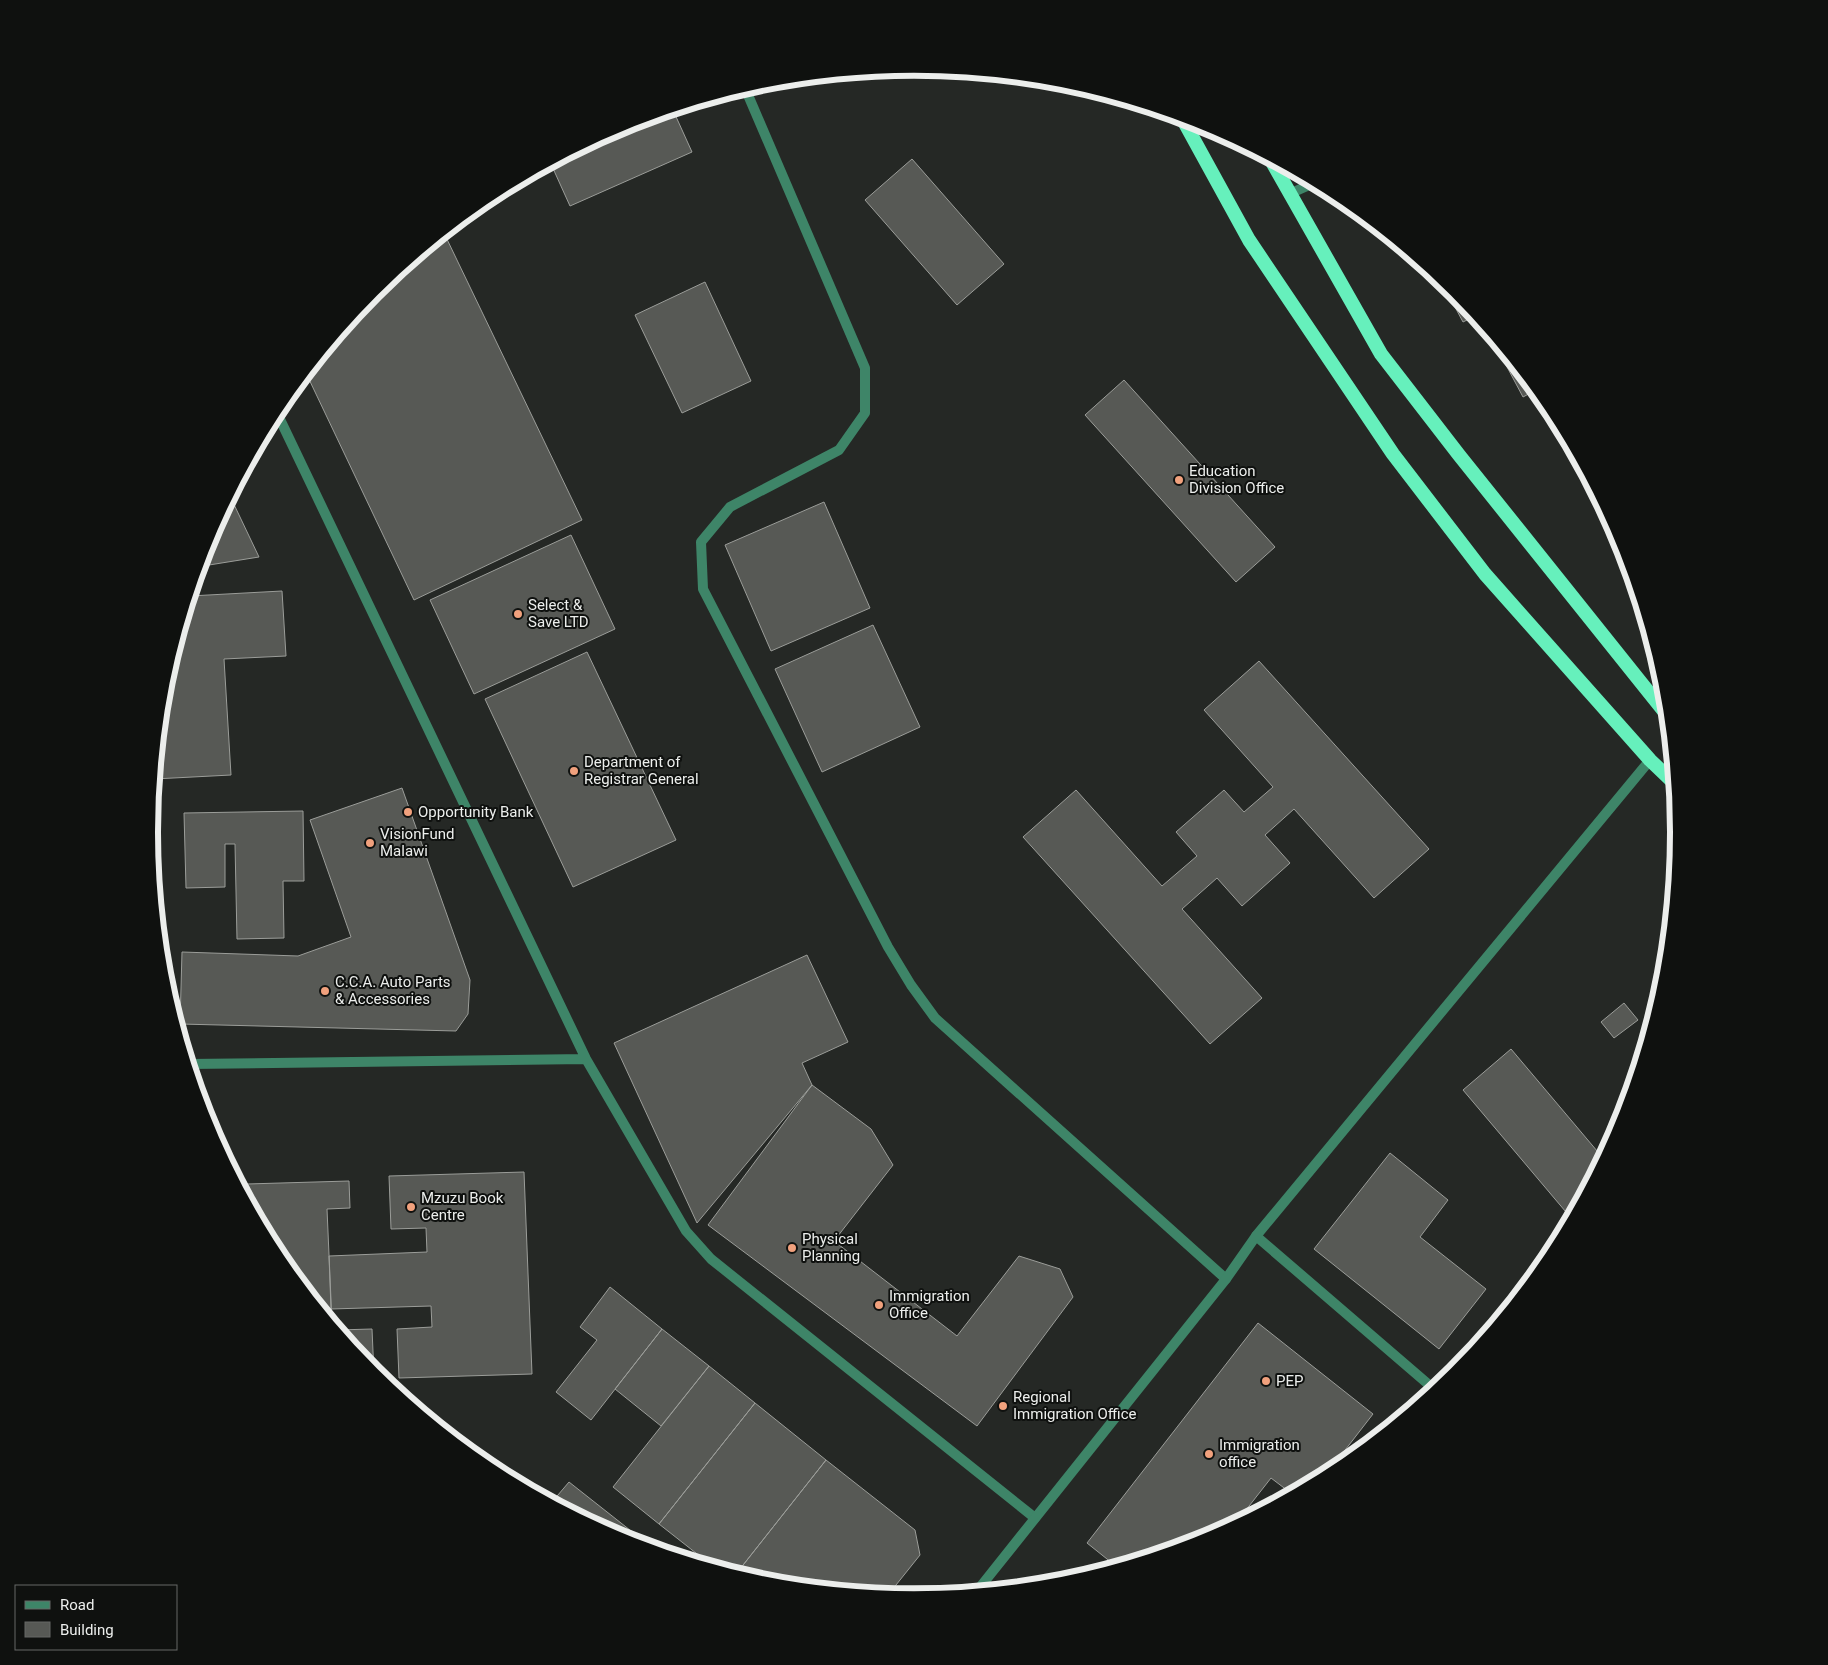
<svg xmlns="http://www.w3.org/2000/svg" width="1828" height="1665" viewBox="0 0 1828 1665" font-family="Roboto,sans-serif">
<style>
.building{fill:#575955;stroke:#9b9d99}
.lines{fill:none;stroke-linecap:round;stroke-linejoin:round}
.service{stroke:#3e8568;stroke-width:10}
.minor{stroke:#3e8568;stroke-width:10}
.trunk{stroke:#66f0bc;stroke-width:14}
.poi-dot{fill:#f1a17d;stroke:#0f110f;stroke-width:2}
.labels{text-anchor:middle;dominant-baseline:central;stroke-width:4;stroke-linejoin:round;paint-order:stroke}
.poi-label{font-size:15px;fill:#eceeec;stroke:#0f110f;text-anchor:start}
.rim{fill:none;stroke:#eceeec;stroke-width:6}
</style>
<rect width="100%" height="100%" fill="#252825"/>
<!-- building -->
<path class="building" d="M673 110 692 152 570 206 551 164 622 126Z
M912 159 1004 264 957 305 865 200Z
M444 233 582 520 414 600 306 373 373 291Z
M1440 279 1455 292 1475 316 1463 322Z
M705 282 751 381 682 413 635 315Z
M1489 333 1536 390 1523 397Z
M1124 380 1275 547 1236 582 1085 415Z
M230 496 259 557 209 565 203 554 207 539Z
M824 502 870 608 771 651 725 545Z
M571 535 615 629 474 694 430 600Z
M282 591 286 656 224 659 231 775 154 779 164 683 190 596Z
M873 625 920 727 822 772 775 669Z
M587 652 676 840 573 887 485 699Z
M1259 661 1429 849 1374 898 1294 809 1265 835 1290 863 1242 906 1217 878 1182 909 1262 998 1210 1044 1023 837 1076 790 1162 886 1197 856 1176 832 1224 790 1244 812 1273 787 1204 710Z
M402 788 470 980 468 1014 456 1031 180 1024 182 952 298 956 351 937 310 820Z
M303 811 304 881H283L284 938 237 939 235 844H225V887L186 888 184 813Z
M807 955 848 1042 802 1063 812 1085 697 1223 614 1043Z
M1624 1003 1638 1020 1614 1038 1601 1022Z
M1511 1049 1603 1158 1571 1218 1463 1090Z
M812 1085 871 1129 893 1165 834 1241 957 1336 1019 1256 1060 1269 1073 1297 977 1426 708 1225Z
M1390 1153 1448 1200 1420 1237 1486 1289 1439 1349 1314 1249Z
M524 1172 532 1374 399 1378 397 1329 432 1327 431 1306 331 1309 329 1256 427 1252 426 1228 391 1229 389 1176Z
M349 1181 350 1208 327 1209 332 1323 278 1257 272 1247V1239H268L248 1202 247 1184Z
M610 1287 662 1329 591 1420 556 1392 597 1340 580 1327Z
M1258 1323 1373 1414 1325 1476 1292 1494 1271 1478 1235 1524 1206 1539 1117 1567 1087 1543Z
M372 1329 374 1374 337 1330Z
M662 1329 709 1366 661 1426 615 1389Z
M709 1366 755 1403 659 1524 613 1487Z
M755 1403 826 1460 736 1574 715 1568 659 1524Z
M826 1460 915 1530 920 1555 888 1595 764 1583 736 1574Z
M569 1482 654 1549 621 1539 552 1502Z"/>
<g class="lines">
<!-- service -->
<path class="service" d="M745 88 865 368V413L839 450 730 507 701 542 703 589 888 947 911 985 935 1018 1226 1279
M276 411 586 1059 686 1231 711 1259 1035 1518
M189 1064 586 1059
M1256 1236 1435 1390"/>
<!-- minor -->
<path class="minor" d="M1289 194 1314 183
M977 1591 1226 1279 1256 1236 1650 760"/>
<!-- trunk -->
<path class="trunk" d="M1182 118 1249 240 1393 454 1485 574 1650 760 1674 783
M1271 160 1381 354 1459 455 1667 715"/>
</g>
<!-- markers -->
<g class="poi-dot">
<circle cx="1179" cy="480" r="5"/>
<circle cx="518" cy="614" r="5"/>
<circle cx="574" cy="771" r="5"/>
<circle cx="408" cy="812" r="5"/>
<circle cx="370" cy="843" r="5"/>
<circle cx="325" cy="991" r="5"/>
<circle cx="411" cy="1207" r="5"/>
<circle cx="792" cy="1248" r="5"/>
<circle cx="879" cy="1305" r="5"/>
<circle cx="1266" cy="1381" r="5"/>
<circle cx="1003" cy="1406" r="5"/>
<circle cx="1209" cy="1454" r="5"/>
</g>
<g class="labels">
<!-- poi labels -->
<g class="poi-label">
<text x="1189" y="471">Education<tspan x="1189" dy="17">Division Office</tspan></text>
<text x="528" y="605">Select &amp;<tspan x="528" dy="17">Save LTD</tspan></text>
<text x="584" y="762">Department of<tspan x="584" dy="17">Registrar General</tspan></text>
<text x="418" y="812">Opportunity Bank</text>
<text x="380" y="834">VisionFund<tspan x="380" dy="17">Malawi</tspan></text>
<text x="335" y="982">C.C.A. Auto Parts<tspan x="335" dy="17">&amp; Accessories</tspan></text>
<text x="421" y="1198">Mzuzu Book<tspan x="421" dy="17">Centre</tspan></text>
<text x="802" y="1239">Physical<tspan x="802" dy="17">Planning</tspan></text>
<text x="889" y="1296">Immigration<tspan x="889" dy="17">Office</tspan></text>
<text x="1276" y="1381">PEP</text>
<text x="1013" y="1397">Regional<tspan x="1013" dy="17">Immigration Office</tspan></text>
<text x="1219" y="1445">Immigration<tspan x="1219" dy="17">office</tspan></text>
</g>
</g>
<!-- crop -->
<path d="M0 0H1828V1665H0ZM158 832a756 756 0 1 1 1512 0a756 756 0 1 1-1512 0Z" fill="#0f110f" fill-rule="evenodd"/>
<path class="rim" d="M158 832a756 756 0 1 1 1512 0a756 756 0 1 1-1512 0Z"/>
<!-- legend -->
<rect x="15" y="1585" width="162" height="65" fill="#0f110f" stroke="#676967"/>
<rect x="25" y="1601" width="25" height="8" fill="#3e8568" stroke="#676967"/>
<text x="60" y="1610" font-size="15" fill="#eceeec">Road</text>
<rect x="25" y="1622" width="25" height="15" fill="#575955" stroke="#676967"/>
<text x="60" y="1635" font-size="15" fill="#eceeec">Building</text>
</svg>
